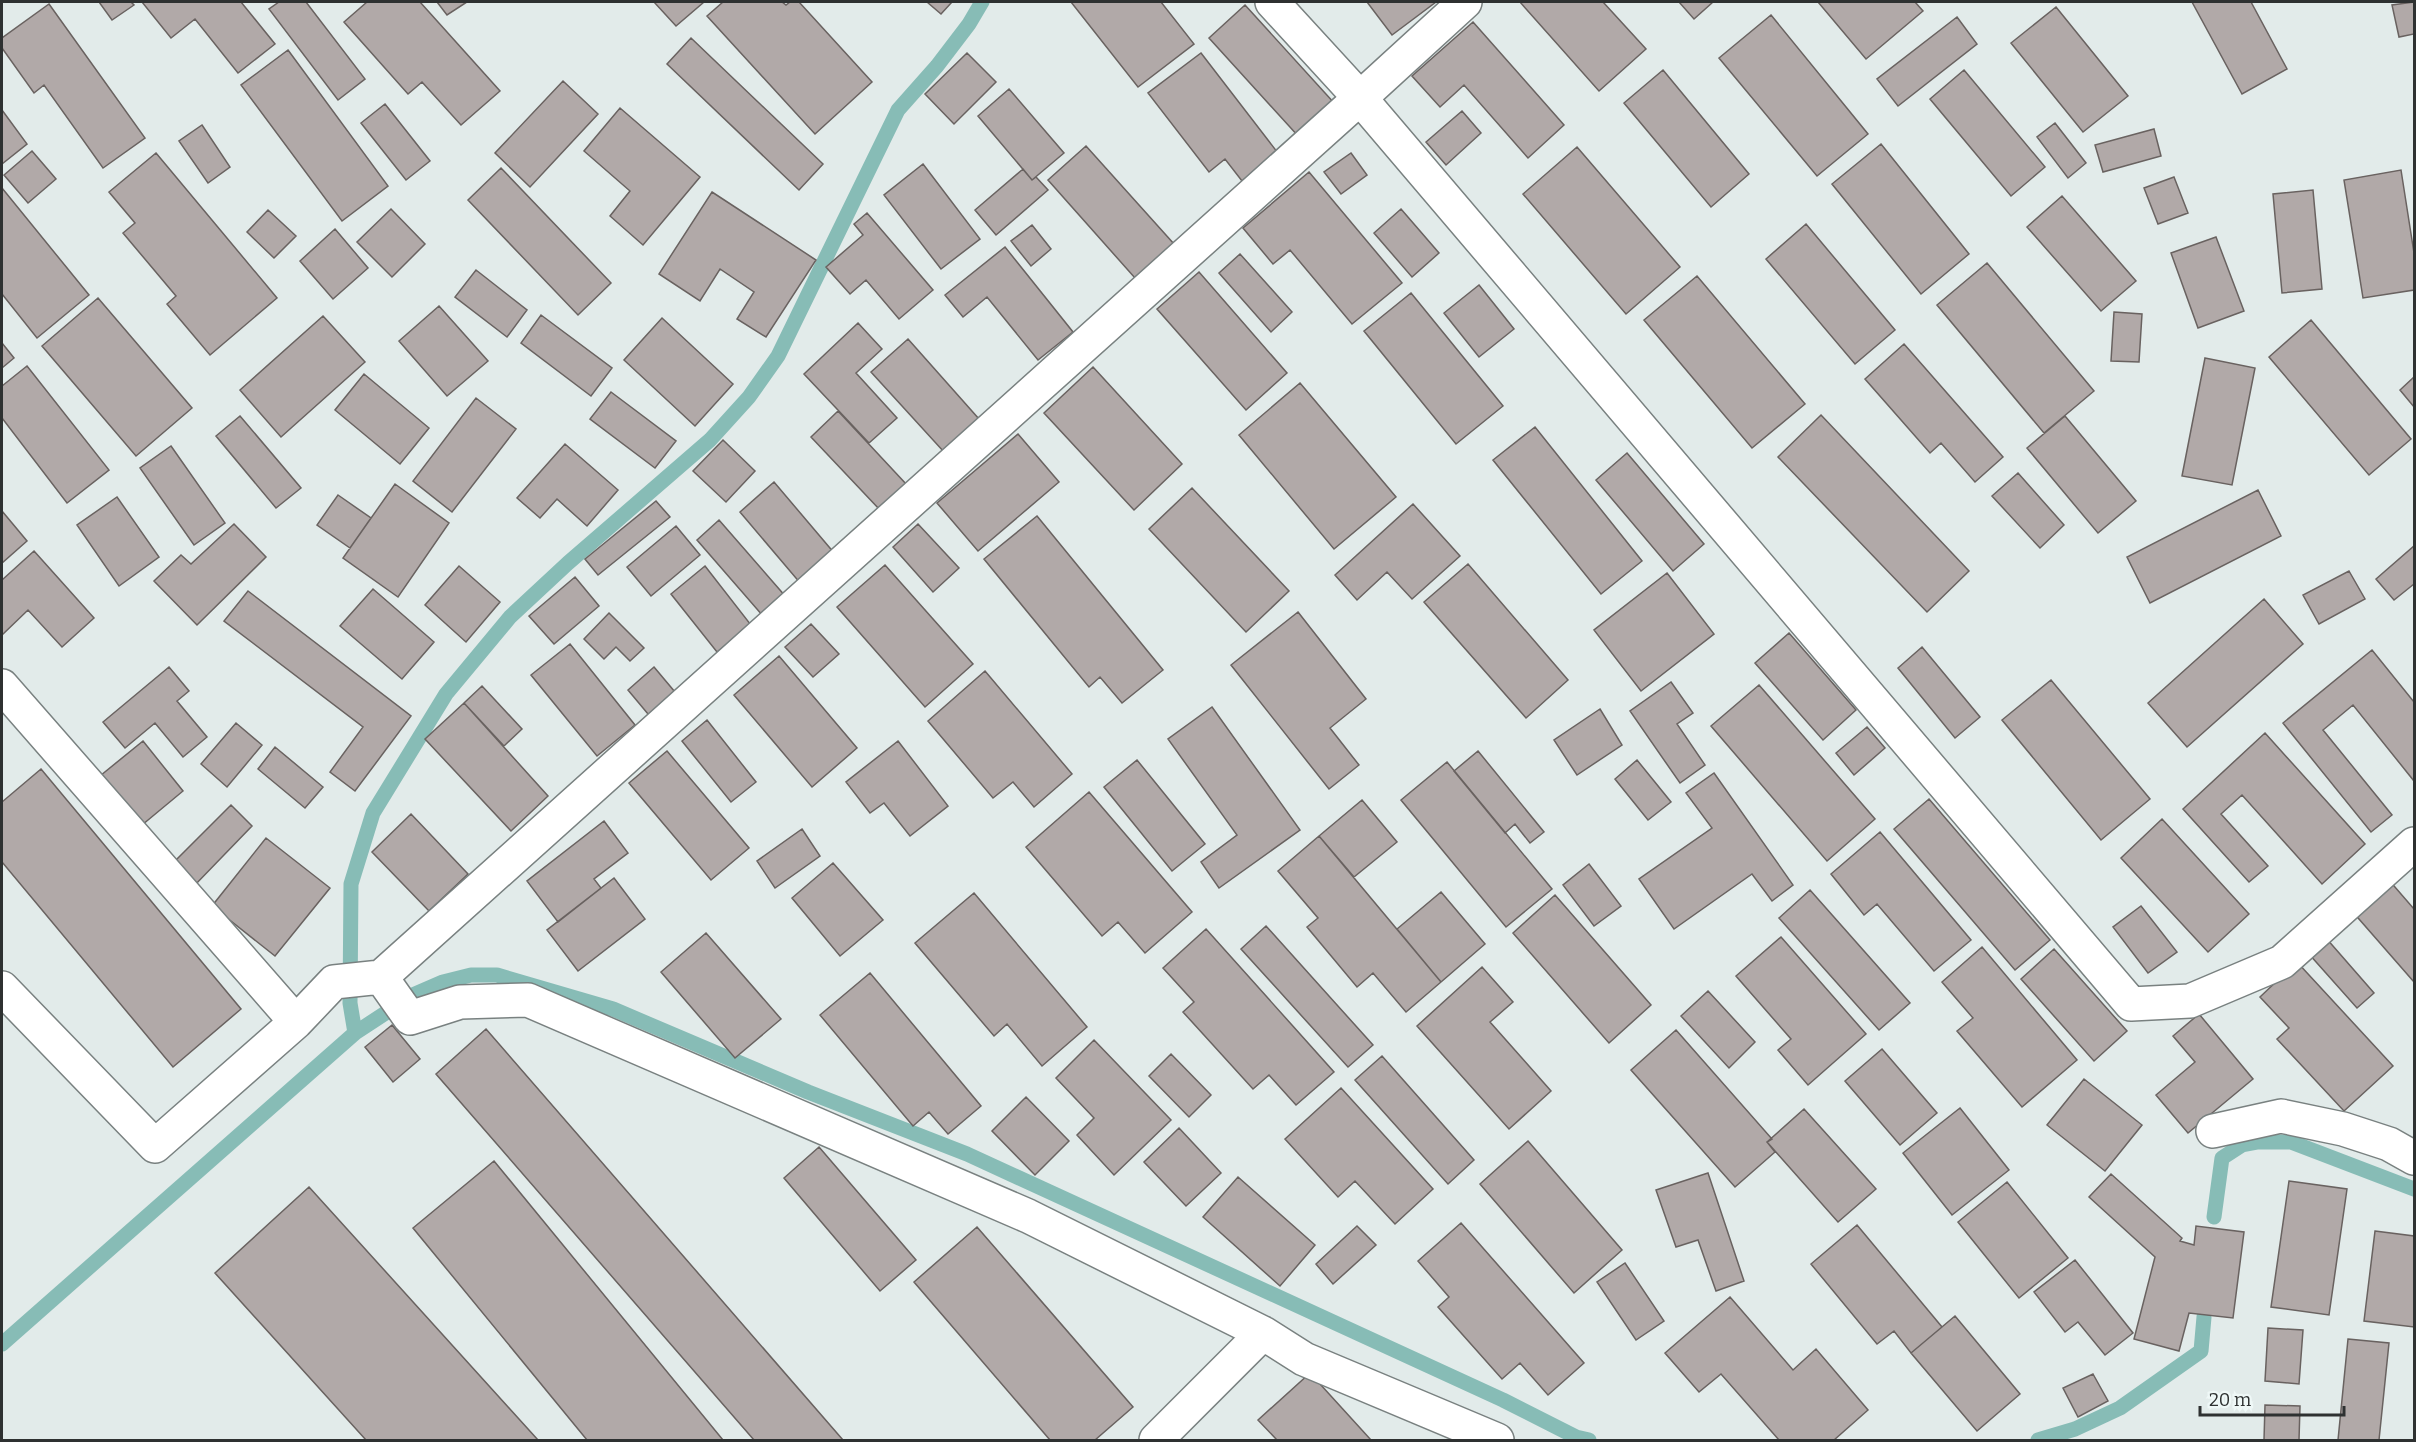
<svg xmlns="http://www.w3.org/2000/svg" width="2416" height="1442" viewBox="0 0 2416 1442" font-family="Bitter,serif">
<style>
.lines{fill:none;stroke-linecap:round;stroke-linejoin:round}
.stream{stroke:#87bcb6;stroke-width:15}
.building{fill:#b1a9a8;stroke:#696260;stroke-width:1.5}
.minor-casing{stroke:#798180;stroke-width:36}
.minor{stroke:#fff;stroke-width:33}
</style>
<rect width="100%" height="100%" fill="#e2ebea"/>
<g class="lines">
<!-- stream -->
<path class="stream" d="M355 1033 350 1003 351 884 373 813 446 694 510 617 568 563 710 440 749 397 778 356 898 110 937 66 969 24 982 2
M2214 1217 2222 1158 2242 1145 2258 1142H2291L2414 1189
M2 1344 355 1033 413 995 443 982 471 975H497L613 1009 808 1092 967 1154 1503 1400 1576 1437 1589 1440
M2038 1440 2075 1429 2120 1408 2201 1351 2204 1317"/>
</g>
<!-- building -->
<path class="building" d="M99 2H131L134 5 112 20Z
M142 2H241L275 44 238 73 195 19 171 38Z
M279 2H306L365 79 338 100 269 9Z
M367 2H420L500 91 461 125 422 82 408 94 344 22Z
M437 2H467L447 15Z
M654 2H704L676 26Z
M723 2H782L786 5 790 2H799L872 82 815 134 707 16Z
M927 2H952L941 14Z
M1071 2H1161L1194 44 1138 87Z
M1367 2H1436L1392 35Z
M1520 2H1603L1646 49 1599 91Z
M1679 2H1713L1694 19Z
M1818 2H1915L1923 11 1866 59Z
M2192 2H2251L2287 69 2242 94Z
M2414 2V34L2399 37 2392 5Z
M49 4 145 138 103 168 44 85 34 93 2 48V38Z
M1245 5 1335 104 1299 137 1209 38Z
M2056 7 2128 96 2083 132 2011 43Z
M1771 15 1868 134 1817 176 1719 58Z
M1957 17 1977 44 1898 106 1877 79Z
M1473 22 1564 125 1528 158 1464 85 1440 107 1412 76Z
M691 38 823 164 799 190 667 64Z
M288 50 388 186 342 221 241 85Z
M967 53 996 82 954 124 925 94Z
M1201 53 1278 153 1242 181 1225 159 1209 172 1148 93Z
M1663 70 1749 174 1711 207 1624 103Z
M1964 70 2045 167 2011 196 1930 99Z
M563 81 598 114 530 187 495 153Z
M1009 89 1064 153 1032 180 978 116Z
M385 104 430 161 406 180 361 123Z
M620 108 700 177 643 245 610 216 630 191 584 151Z
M2 110 27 144 2 164Z
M1462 111 1481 133 1446 165 1426 142Z
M2055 123 2086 163 2068 178 2037 137Z
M202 125 230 167 208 183 179 141Z
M2154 129 2161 156 2103 172 2095 145Z
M1881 144 1969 254 1921 294 1832 184Z
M1086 146 1174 244 1135 278 1048 180Z
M1577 147 1680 267 1626 314 1523 194Z
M32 151 56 179 28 203 4 175Z
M156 153 277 298 210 355 167 304 176 296 123 233 135 223 109 192Z
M1351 153 1367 175 1341 194 1324 172Z
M923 164 980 239 941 269 884 195Z
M501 168 611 283 578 315 468 200Z
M1023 169 1032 180 1036 177 1048 190 996 235 975 210Z
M2401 170 2414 253V290L2363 298 2344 180Z
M1309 172 1402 283 1352 324 1290 250 1273 264 1243 228Z
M2174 177 2188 213 2158 224 2144 188Z
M2 188 89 295 37 338 2 294Z
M2313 190 2322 289 2282 293 2273 194Z
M712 192 816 260 766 337 737 319 754 292 720 269 700 301 659 274Z
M2062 196 2136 281 2101 311 2027 227Z
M391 209 425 244 392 277 357 242Z
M1401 209 1439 253 1412 277 1374 233Z
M268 210 296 236 274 258 247 232Z
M867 213 933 290 899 319 866 280 850 294 826 267 863 235 854 224Z
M1806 224 1895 330 1855 364 1766 259Z
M1032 225 1051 249 1031 266 1011 241Z
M335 229 368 268 333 299 300 261Z
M2216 237 2244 311 2198 328 2171 253Z
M1005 247 1073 332 1038 360 987 297 963 317 945 295Z
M1240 254 1292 312 1271 332 1219 273Z
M1987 263 2094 391 2044 433 1937 305Z
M476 270 527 310 507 337 455 297Z
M1199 272 1287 373 1246 410 1157 309Z
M1697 276 1805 404 1752 448 1644 320Z
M1479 285 1514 329 1479 357 1444 313Z
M1411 293 1503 406 1456 444 1364 331Z
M98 298 192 408 136 456 42 346Z
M439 306 488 361 447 396 399 341Z
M2114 312 2142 314 2139 362 2111 361Z
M541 315 612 368 591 396 521 343Z
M323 316 365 362 281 437 240 390Z
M662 318 733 384 695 426 624 360Z
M2311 320 2411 439 2369 475 2269 357Z
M858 323 882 349 856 373 897 418 869 443 804 374Z
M908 339 979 419 944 452 871 372Z
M2 343 14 358 2 368Z
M1904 344 2003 457 1975 482 1941 443 1930 453 1865 379Z
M2205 358 2255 368 2232 485 2182 476Z
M27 366 109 470 67 503 2 418V386Z
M1093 367 1182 464 1134 510 1044 413Z
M364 374 429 428 400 464 335 410Z
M2414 377V407L2400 390Z
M1300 383 1396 497 1334 549 1239 435Z
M611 392 676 441 655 468 590 419Z
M476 398 516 429 452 512 413 481Z
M838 411 907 485 880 510 811 437Z
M1821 415 1969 571 1927 612 1778 457Z
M240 416 301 488 276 508 216 436Z
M2065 416 2136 501 2098 533 2027 448Z
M1535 427 1642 561 1601 594 1493 460Z
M1018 434 1059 482 978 551 937 503Z
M723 440 755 471 726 502 693 471Z
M565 444 618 490 587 526 557 499 540 518 517 498Z
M171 446 225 523 194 545 140 468Z
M1627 453 1704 544 1673 571 1596 480Z
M2018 473 2064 525 2040 548 1992 496Z
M774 482 835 554 801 584 740 512Z
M395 484 449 523 398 597 343 558Z
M1192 488 1289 591 1246 632 1149 529Z
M2258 490 2281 536 2150 603 2127 557Z
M338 495 371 518 350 548 317 525Z
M117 497 159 557 119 586 77 525Z
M656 501 670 517 598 575 585 559Z
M1413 504 1460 556 1412 599 1387 572 1357 600 1335 575Z
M2 511 27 541 2 563Z
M1037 516 1163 670 1122 703 1100 677 1089 687 984 559Z
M719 520 786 597 763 616 697 540Z
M234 524 266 557 197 625 154 581 181 555 191 564Z
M918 524 959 568 933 592 893 547Z
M676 526 700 555 651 596 627 567Z
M2414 546V584L2394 600 2376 579Z
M34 551 94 618 62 647 28 610 2 635V580Z
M1468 564 1568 680 1526 718 1424 602Z
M885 565 973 664 925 707 837 607Z
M459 566 500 602 466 642 425 605Z
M705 566 751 625 717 652 671 594Z
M2349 571 2365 599 2319 624 2303 595Z
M1667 573 1714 634 1641 691 1594 630Z
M575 577 599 606 554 644 529 616Z
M373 589 434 642 402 679 340 626Z
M248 591 411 716 355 791 330 772 363 727 224 621Z
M2264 599 2303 644 2187 747 2148 703Z
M1298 612 1366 699 1330 728 1359 765 1329 789 1231 665Z
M609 613 644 648 630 661 616 647 604 659 584 639Z
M811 624 839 654 813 677 785 647Z
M1789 633 1856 710 1823 740 1755 663Z
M570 644 635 725 597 756 531 675Z
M1922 647 1980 717 1955 738 1898 668Z
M2372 650 2414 702V781L2353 705 2323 730 2392 815 2371 832 2283 723Z
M779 656 857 748 812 787 734 695Z
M169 667 189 691 177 701 207 737 183 757 155 723 125 748 103 722Z
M654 667 680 698 653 720 628 690Z
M985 671 1072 774 1034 807 1013 782 993 798 928 721Z
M2051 680 2150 799 2101 840 2002 720Z
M1671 682 1693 713 1677 724 1705 765 1680 783 1630 711Z
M1759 685 1875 819 1827 861 1711 726Z
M482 686 522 729 504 746 464 703Z
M464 703 548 796 511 831 425 739Z
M1212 707 1300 830 1219 888 1201 862 1237 835 1168 739Z
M1600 709 1622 745 1577 775 1554 740Z
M707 720 756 782 731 802 682 741Z
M236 723 262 745 227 787 201 764Z
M1867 727 1885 748 1854 775 1836 753Z
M2265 733 2365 844 2322 884 2242 795 2221 814 2268 866 2249 882 2183 809Z
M143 741 183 791 136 830 95 780Z
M898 741 948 806 910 836 884 803 870 813 846 782Z
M275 747 323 787 305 808 258 769Z
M667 751 749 848 711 880 629 783Z
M1478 751 1544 832 1530 843 1515 824 1505 833 1454 771Z
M1137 760 1205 844 1172 871 1104 787Z
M1637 760 1671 802 1648 820 1615 779Z
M1447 762 1552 889 1506 927 1401 800Z
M41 769 241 1009 173 1067 2 862V802Z
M1714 773 1793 885 1772 901 1752 874 1674 929 1639 879 1712 828 1686 793Z
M1089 792 1192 912 1145 953 1118 922 1102 936 1026 847Z
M1929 799 2050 940 2015 970 1894 829Z
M1362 800 1397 842 1354 877 1319 836Z
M231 805 252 826 194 886 172 864Z
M411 814 468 874 429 911 372 852Z
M2162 819 2249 914 2208 952 2121 858Z
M604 821 628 853 594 879 601 888 558 922 527 881Z
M802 829 820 856 775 888 757 861Z
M1880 832 1971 940 1934 971 1877 904 1864 915 1831 874Z
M1319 836 1441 982 1406 1012 1373 973 1357 987 1307 927 1318 918 1278 871Z
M266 838 330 888 275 956 212 906Z
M833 863 883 920 840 956 792 898Z
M1589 864 1621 906 1594 926 1563 885Z
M614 878 645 919 578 971 547 930Z
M2388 879 2414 909V982L2352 911Z
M1810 890 1910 1003 1879 1030 1779 918Z
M1441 892 1485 944 1441 982 1397 929Z
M974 893 1087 1027 1042 1066 1007 1024 994 1036 915 943Z
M1555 895 1651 1005 1609 1043 1513 933Z
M2141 906 2177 952 2148 973 2113 927Z
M1266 926 1373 1045 1348 1067 1241 949Z
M1206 929 1334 1072 1296 1105 1269 1075 1253 1089 1183 1012 1194 1002 1163 968Z
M706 933 781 1019 735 1058 661 972Z
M1781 937 1866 1034 1808 1085 1778 1050 1791 1039 1736 976Z
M2326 938 2374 993 2357 1008 2309 954Z
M1982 947 2077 1060 2022 1107 1957 1031 1973 1018 1942 982Z
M2054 949 2127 1031 2094 1061 2021 979Z
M2297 962 2393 1066 2344 1111 2277 1039 2289 1028 2260 997Z
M1482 967 1513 1002 1490 1022 1551 1091 1509 1129 1417 1026Z
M870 973 981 1106 948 1134 929 1112 913 1126 820 1015Z
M1708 991 1755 1042 1729 1068 1681 1016Z
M2199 1014 2253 1079 2188 1133 2156 1095 2195 1062 2173 1036Z
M392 1025 420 1059 393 1082 365 1047Z
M486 1029 843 1440H754L436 1074Z
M1676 1030 1772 1139 1767 1142 1775 1152 1735 1187 1631 1070Z
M1094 1040 1171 1120 1114 1175 1077 1135 1094 1118 1056 1078Z
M1882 1049 1937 1113 1900 1145 1845 1081Z
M1171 1054 1211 1095 1189 1117 1149 1076Z
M1382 1056 1474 1160 1448 1184 1355 1080Z
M2084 1079 2142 1125 2105 1171 2047 1125Z
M1341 1088 1433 1189 1395 1224 1355 1181 1338 1197 1285 1139Z
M1026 1097 1069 1141 1035 1175 992 1131Z
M1960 1108 2009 1170 1952 1215 1903 1153Z
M1804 1109 1876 1189 1838 1222 1767 1142Z
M1179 1128 1221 1173 1186 1206 1144 1162Z
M1528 1141 1622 1250 1574 1293 1480 1184Z
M819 1147 916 1260 880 1291 784 1178Z
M494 1161 723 1440H587L413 1228Z
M1708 1173 1744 1281 1716 1291 1698 1240 1676 1247 1656 1190Z
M2111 1174 2182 1238 2180 1241 2194 1245 2196 1226 2244 1232 2233 1318 2189 1313 2179 1351 2134 1339 2155 1257 2089 1197Z
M1238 1177 1315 1245 1280 1286 1203 1217Z
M2289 1181 2347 1189 2329 1315 2271 1307Z
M2007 1182 2068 1258 2019 1298 1958 1222Z
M309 1187 538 1440H366L215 1273Z
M1461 1223 1584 1363 1548 1395 1520 1363 1502 1379 1438 1307 1449 1297 1418 1261Z
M1857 1225 1942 1327 1911 1353 1894 1331 1877 1344 1811 1264Z
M1357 1226 1376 1245 1333 1284 1316 1264Z
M977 1227 1133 1407 1095 1440H1050L914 1282Z
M2375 1231 2414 1236V1327L2364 1321Z
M2075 1260 2133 1333 2105 1355 2078 1322 2065 1332 2034 1292Z
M1625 1263 1664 1321 1636 1340 1597 1282Z
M1730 1297 1793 1370 1816 1349 1868 1410 1834 1440H1779L1721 1374 1699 1392 1665 1353Z
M1955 1316 2020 1394 1977 1431 1911 1353Z
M2268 1328 2303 1330 2299 1384 2265 1381Z
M2348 1339 2389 1343 2379 1440H2338Z
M1310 1373 1371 1440H1277L1258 1420Z
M2093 1374 2108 1401 2078 1417 2063 1388Z
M2265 1405 2300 1406 2299 1440H2264Z"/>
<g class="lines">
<defs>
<path id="minor" d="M1272 2 1360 98 2131 1004 2190 1001 2282 962 2414 844
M2 686 296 1022 334 982 381 977 410 1018 460 1002 528 1000 1028 1216 1263 1333 1304 1359 1497 1440
M381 977 1360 98 1465 2
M2 988 155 1146 296 1022
M2213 1131 2281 1116 2343 1129 2389 1144 2414 1158
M1156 1440 1263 1333"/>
</defs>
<!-- minor casing -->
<use href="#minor" class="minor-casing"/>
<!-- minor -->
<use href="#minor" class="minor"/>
</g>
<!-- border -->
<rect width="2416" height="1442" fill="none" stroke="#2e3131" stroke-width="6"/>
<!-- scale -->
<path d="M2200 1406v9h144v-9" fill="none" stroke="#2e3131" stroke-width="3"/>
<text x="2209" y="1406" font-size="18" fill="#2e3131" stroke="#eff8f7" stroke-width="4.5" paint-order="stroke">20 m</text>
</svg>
